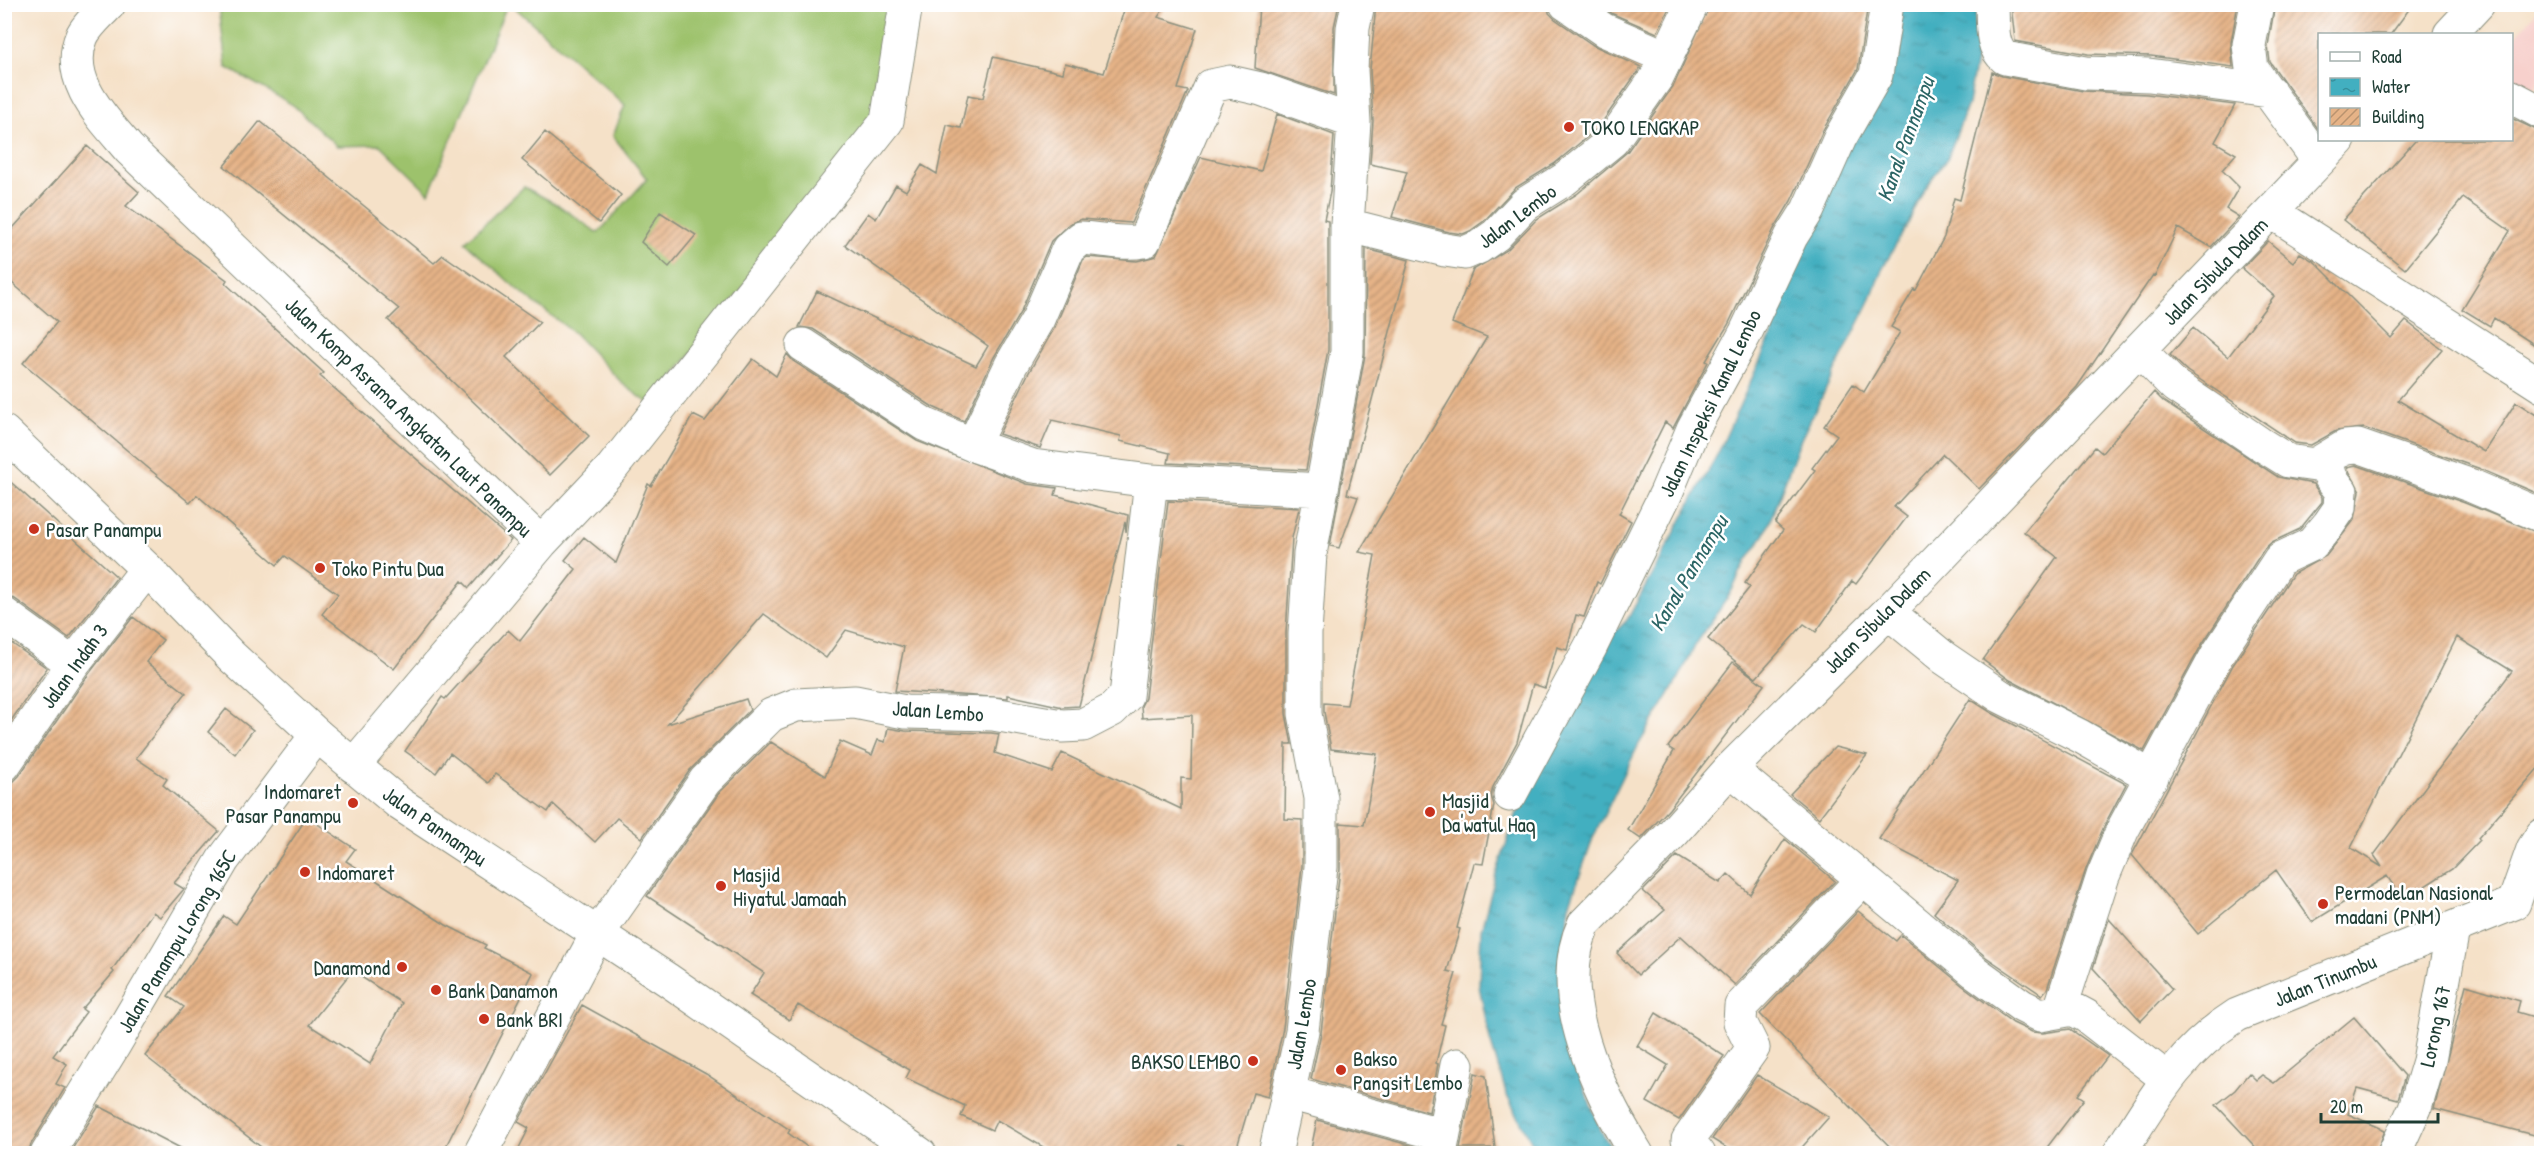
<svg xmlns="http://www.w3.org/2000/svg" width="2546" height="1158" viewBox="0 0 2546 1158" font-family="'Patrick Hand',sans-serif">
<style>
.built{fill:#f7d0cc}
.grass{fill:#9dc26c;stroke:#5e8050;stroke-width:1.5}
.water{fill:url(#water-ripples);stroke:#30767a;stroke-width:1.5}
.building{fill:url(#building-hatch);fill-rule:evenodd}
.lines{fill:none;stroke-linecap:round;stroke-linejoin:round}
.minor-casing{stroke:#8a8f7e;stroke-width:35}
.major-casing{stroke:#8a8f7e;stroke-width:35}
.minor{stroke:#fff;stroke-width:33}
.major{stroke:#fff;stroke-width:33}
.poi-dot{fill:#c8321e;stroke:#fff;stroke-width:2}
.labels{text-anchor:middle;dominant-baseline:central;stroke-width:5;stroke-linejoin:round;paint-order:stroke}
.poi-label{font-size:21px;fill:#1f3d34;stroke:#fff;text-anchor:start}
.street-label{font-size:21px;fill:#1f3d34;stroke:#fff}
.water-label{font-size:22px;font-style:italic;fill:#2b6565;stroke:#fff}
</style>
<defs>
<pattern id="water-ripples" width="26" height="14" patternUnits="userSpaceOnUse" patternTransform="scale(1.5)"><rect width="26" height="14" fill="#42afc0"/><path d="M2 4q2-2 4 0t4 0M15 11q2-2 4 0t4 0" fill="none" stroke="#37909d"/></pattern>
<pattern id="building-hatch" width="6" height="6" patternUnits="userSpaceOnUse" patternTransform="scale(1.5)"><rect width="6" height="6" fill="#e6b387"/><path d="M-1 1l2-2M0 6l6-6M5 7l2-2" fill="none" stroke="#ba936f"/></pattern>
</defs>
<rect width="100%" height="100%" fill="#fff"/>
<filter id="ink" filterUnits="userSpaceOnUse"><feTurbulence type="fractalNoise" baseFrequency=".0167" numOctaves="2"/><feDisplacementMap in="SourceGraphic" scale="12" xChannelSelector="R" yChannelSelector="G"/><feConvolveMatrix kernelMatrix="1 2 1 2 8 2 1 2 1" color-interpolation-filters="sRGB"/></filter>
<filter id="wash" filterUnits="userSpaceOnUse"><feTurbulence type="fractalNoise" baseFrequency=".008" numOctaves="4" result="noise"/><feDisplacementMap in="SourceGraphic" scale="24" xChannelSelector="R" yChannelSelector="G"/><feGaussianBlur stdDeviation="1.35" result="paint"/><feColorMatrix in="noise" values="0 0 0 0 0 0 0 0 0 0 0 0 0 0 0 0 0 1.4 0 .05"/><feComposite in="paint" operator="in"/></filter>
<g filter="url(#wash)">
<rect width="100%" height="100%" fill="#f5e1c8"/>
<!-- built -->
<path class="built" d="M2538 10 2542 12 2541 78 2533 91 2512 76V41Z"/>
<!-- grass -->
<path class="grass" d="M219 5V4L507 5 429 193 380 145 337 146 293 105 226 67Z
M512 5H891L878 116 651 405 624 385 574 333 517 289 465 242 524 187 558 205 598 233 647 179 613 136 625 105Z"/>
<!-- water -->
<path class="water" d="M1891 5H1983L1977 55 1968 104 1948 157 1923 192 1908 224 1882 269 1869 303 1801 439 1765 534 1747 560 1730 594 1696 644 1679 678 1639 744 1593 838 1569 906 1564 951 1573 1060 1601 1131 1614 1153 1538 1154 1507 1096 1490 1040 1479 986 1481 930 1496 874 1527 783 1598 649 1627 620 1718 453 1772 334 1780 293Z"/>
<g id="blocks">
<!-- building -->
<path class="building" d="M1126 4H1167L1158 17 1197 29 1178 89 1188 91 1131 223 1081 219 1069 224 1051 241 1021 311 994 357 964 421 933 407 813 329 799 327 817 291 976 366 988 346 845 245 868 213 876 219 896 185 906 191 922 165 937 174 947 125 961 128 968 95 983 98 993 57 1063 73 1065 63 1104 73Z
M1259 4H1339L1334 27V95L1255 68Z
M1376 4H1548L1549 13 1555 19 1593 45 1641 67 1598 128 1554 164 1515 188 1484 221 1470 231 1463 234 1449 232 1392 217 1407 172 1370 164 1373 121 1370 70Z
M1600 4H1671L1657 33 1613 14Z
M1710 4H1845L1867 10 1858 69 1823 130 1791 201 1774 229 1728 325 1706 361 1708 362 1673 428 1665 422 1619 514 1631 521 1600 584 1597 582 1584 617 1576 615 1567 650 1557 647 1545 688 1533 684 1517 742 1493 787 1491 796 1494 805 1483 864 1474 863 1457 928 1460 929 1447 971 1456 973 1441 1024 1445 1025 1436 1063 1438 1064 1429 1112 1311 1079 1321 1033 1340 869V823L1364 825 1377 754 1331 749 1324 712V703L1347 705 1375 555 1359 552 1487 337 1452 323 1473 270 1507 250 1537 219 1577 194 1627 152 1674 85Z
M2011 4H2238L2231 42 2233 67 2151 56 2088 54 2015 41Z
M2275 4H2413L2391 34H2319V130L2270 62 2268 46Z
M1992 72 2002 76 2083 91 2147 94 2235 105 2215 142 2236 154 2222 170 2239 187 2226 209 2239 217 2211 247 2178 228 2155 276 2153 275 2077 387 1979 489 1943 454 1894 507 1907 517 1856 584 1852 581 1816 632 1804 624 1756 678 1708 639 1750 587 1745 583 1783 530 1775 523 1815 470 1812 468 1837 435 1824 426 1853 384 1864 392 1900 332 1891 327 1914 289 1916 290 1944 237 1954 198 1960 200Z
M1277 114 1334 135 1330 192 1324 220 1328 221V350L1306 470 1168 463 1170 453 1120 441 1121 436 1052 420 1040 448 999 434 1028 374 1055 327 1083 260 1087 257 1137 261 1156 256 1201 157 1261 171Z
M2511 118 2541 132V349L2494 318 2490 326 2462 309 2510 231 2463 198 2405 269 2343 220 2416 140H2511Z
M260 121 434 263 443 255 540 322 506 357 589 436 550 475 388 320 399 309 224 166Z
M545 132 621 195 599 223 522 160Z
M87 146 139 192 126 206 227 280 225 283 324 373 320 376 511 540 469 588 462 581 394 669 322 614 338 594 285 556 277 565 197 495 190 503 23 363 57 322 4 276V238Z
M660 212 696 235 669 267 641 242Z
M2268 241 2293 262 2300 253 2315 262 2391 338 2406 321 2442 349 2398 400 2484 452 2516 402 2541 418V495L2478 468 2364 428 2336 431 2311 445 2295 443 2187 371 2170 355 2193 328 2228 357 2274 296 2242 268Z
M1366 249 1409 260 1347 494 1358 497 1339 548 1330 546 1365 355Z
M787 354 793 361 917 441 1027 484 1057 488 1055 495 1128 515 1126 532 1125 522 1079 706 1063 707 1008 695V698L895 691 904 647 846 630 826 658 764 614 668 724 746 699 750 710 690 770 642 838 617 818 595 842 553 804 548 812 495 774 488 783 450 753 436 773 405 751 442 697 445 699 508 630 520 641 576 569 565 560 584 537 616 563 648 484 651 486 693 415 705 421 753 359 776 376Z
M2154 392 2164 402 2278 477 2313 484 2322 497V502L2300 529 2272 542 2264 549 2201 646 2144 751 2010 680 1983 660 2057 557 2024 532 2095 447 2102 453Z
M2356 465 2465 503 2541 534V765L2478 838 2480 840 2452 869 2403 900 2387 876 2312 922 2276 870 2198 934 2132 855 2233 665 2293 574 2326 556 2355 519 2360 491 2347 467ZM2457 637 2512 671 2374 855 2382 867 2351 848Z
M4 476 117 577 69 638 15 599 4 596Z
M1168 501 1299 508 1292 538 1286 633V714L1292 744H1286L1285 819 1302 820V866L1283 1028 1268 1097 1253 1093 1235 1154H1205L1181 1146 1177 1154H1055L997 1120 992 1130 961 1116 965 1106 906 1078 910 1070 798 1005 789 1020 750 995 764 973 647 896 719 793 771 742 825 776 840 741 872 755 878 740 885 742 888 728 905 731 991 733 999 734 995 753 1052 772 1062 753 1181 809V778L1191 779 1192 715 1142 718 1141 706 1145 698Z
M133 617 163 640 146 662 186 693 136 758 167 779 163 785 219 831 174 883 184 889 160 917 153 912 112 970 114 972 82 1009 86 1012 53 1056 67 1064 56 1084 65 1088 31 1144 28 1154H4V783L13 782 19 776 88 675Z
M4 638 47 668 4 731Z
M1733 662 1764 685 1669 809 1641 839 1628 830 1674 751 1668 747Z
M1970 699 1992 713 2126 784 2105 824 2086 869 2047 989 2042 995 1986 957 1934 913 1958 880 1879 839Z
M226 709 253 730 235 754 208 732Z
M1835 747 1867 755 1819 818 1790 794Z
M307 817 355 849 346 861 446 925 486 945 484 948 533 973 442 1154H270L145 1056 184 1007 168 996 224 916 236 924ZM352 971 402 1003 370 1064 309 1025Z
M1785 839 1835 881 1735 985 1681 936 1638 975 1617 953 1665 910 1643 891 1677 856 1720 883 1728 874 1750 894Z
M1858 911 1896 941 1901 935 1963 986 2013 1023 2032 1032 2043 1033 2070 1029 2108 1056 2078 1095 2084 1099 2042 1154H1897L1760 1014Z
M2109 919 2172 989 2141 1021 2093 968Z
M2466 985 2520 1001 2517 1012 2541 1019V1137L2434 1109Z
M582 1005 706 1074 790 1130 788 1133 817 1154H516L529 1128 518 1122Z
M1656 1013 1724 1056 1679 1120 1647 1102 1668 1065 1637 1046Z
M2354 1017 2405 1076 2398 1099 2357 1088 2348 1114 2385 1130 2376 1154H2262L2216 1105 2235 1090 2249 1073 2256 1080 2262 1075 2274 1083Z
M1475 1073 1486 1076 1495 1148H1460Z
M1757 1075 1829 1117 1796 1154H1736L1712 1139Z
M99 1106 192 1154H69Z
M1317 1120 1420 1148 1418 1154H1310Z"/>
</g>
</g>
<g filter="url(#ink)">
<use href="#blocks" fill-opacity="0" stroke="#8a8f7e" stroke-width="1.5"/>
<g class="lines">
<defs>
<path id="minor" d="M109 4C101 13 87 25 82 36 63 80 104 119 129 149L541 543
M1566 4 1604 30 1666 57
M1992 4C1993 22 1990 47 2005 58L2086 73 2149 75 2269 91
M2257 4 2249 45 2252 69 2318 160
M2450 34 2478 4
M2512 97 2542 113
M2272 212 2542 386
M1347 225 1445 250 1465 253 1479 247 1496 235 1525 204 1565 179 1612 141 1657 77 1692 4
M803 345 924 424 973 445 1033 466 1151 481
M2139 350 2175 386 2259 443 2288 461 2315 465 2345 447 2358 446 2472 486 2542 516
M973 445 1011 365 1038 319 1068 249 1081 238C1103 239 1122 245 1144 241L1211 86 1230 82 1261 89 1354 122
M1888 612 1944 658 2000 696 2080 736 2152 777
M4 614 73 664
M4 765 73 664 147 569
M353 766 541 543 612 468 887 121 906 4
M1730 769 1975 972 2022 1006 2040 1015 2073 1009 2086 1016 2166 1078
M1510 795 1591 646 1666 493 1693 429 1745 334 1791 237 1808 210 1840 138 1876 75 1887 4
M2060 1010 2103 876 2122 831 2217 655 2280 559 2312 544 2329 524 2340 508 2341 491 2331 478 2326 461
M1289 1093 1443 1135
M47 1154 114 1045 223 860 317 735
M480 1154 596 936 705 781 771 715 796 705 855 702 905 712 993 714 1062 726 1083 725 1112 710 1126 696 1151 481 1322 490
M1275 1154 1302 1031 1321 867V798L1305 714V634L1310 554 1347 352V225L1354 122 1351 70 1353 28 1358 4
M1440 1154 1457 1065
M1637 1154C1599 1093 1551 995 1584 924L1674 832 1730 769 1888 612 2339 140
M1699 1154 1688 1140 1753 1048 1740 1022 1741 1006 1862 880
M2394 1154 2415 1108 2429 1061 2453 929"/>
<path id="major" d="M4 432 147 569 231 656 317 735 400 804 668 980 920 1154
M2119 1154C2154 1098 2180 1051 2237 1015L2514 903 2533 849 2542 835"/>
</defs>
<!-- minor casing -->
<use href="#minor" class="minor-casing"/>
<!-- major casing -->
<use href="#major" class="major-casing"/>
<!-- minor -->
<use href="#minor" class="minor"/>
<!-- major -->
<use href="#major" class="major"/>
</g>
</g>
<!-- markers -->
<g class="poi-dot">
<circle cx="1569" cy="127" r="6"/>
<circle cx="34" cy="529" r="6"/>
<circle cx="320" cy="568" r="6"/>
<circle cx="353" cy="803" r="6"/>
<circle cx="1430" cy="812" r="6"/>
<circle cx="305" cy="872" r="6"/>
<circle cx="721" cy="886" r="6"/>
<circle cx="2323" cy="904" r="6"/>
<circle cx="402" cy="967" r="6"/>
<circle cx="436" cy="990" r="6"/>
<circle cx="484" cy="1019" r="6"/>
<circle cx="1253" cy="1061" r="6"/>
<circle cx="1341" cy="1070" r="6"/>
</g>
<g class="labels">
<!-- poi labels -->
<g class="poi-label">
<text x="1581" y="127">TOKO LENGKAP</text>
<text x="46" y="529">Pasar Panampu</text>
<text x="332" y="568">Toko Pintu Dua</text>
<text x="341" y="791" text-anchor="end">Indomaret<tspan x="341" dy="24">Pasar Panampu</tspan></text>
<text x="1442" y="800">Masjid<tspan x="1442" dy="24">Da'watul Haq</tspan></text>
<text x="317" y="872">Indomaret</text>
<text x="733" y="874">Masjid<tspan x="733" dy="24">Hiyatul Jamaah</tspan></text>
<text x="2335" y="892">Permodelan Nasional<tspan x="2335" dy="24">madani (PNM)</tspan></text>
<text x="390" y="967" text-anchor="end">Danamond</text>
<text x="448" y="990">Bank Danamon</text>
<text x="496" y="1019">Bank BRI</text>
<text x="1353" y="1058">Bakso<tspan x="1353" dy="24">Pangsit Lembo</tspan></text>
<text x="1241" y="1061" text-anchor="end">BAKSO LEMBO</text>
</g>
<!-- street labels -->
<g class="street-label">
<text transform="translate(1517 216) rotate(-37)">Jalan Lembo</text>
<text transform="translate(2215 271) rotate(-46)">Jalan Sibula Dalam</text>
<text transform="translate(1710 403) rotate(-64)">Jalan Inspeksi Kanal Lembo</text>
<text transform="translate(409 417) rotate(44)">Jalan Komp Asrama Angkatan Laut Panampu</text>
<text transform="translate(1877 620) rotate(-45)">Jalan Sibula Dalam</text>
<text transform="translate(74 666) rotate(-54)">Jalan Indah 3</text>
<text transform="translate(938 711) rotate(4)">Jalan Lembo</text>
<text transform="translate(435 826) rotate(35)">Jalan Pannampu</text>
<text transform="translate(177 941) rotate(-59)">Jalan Panampu Lorong 165C</text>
<text transform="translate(2325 980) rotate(-22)">Jalan Tinumbu</text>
<text transform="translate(1301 1024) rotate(-80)">Jalan Lembo</text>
<text transform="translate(2435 1026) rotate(-78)">Lorong 167</text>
</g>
<!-- water labels -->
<g class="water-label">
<text transform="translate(1905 139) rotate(-70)">Kanal Pannampu</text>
<text transform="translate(1688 573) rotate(-59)">Kanal Pannampu</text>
</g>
</g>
<!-- margin -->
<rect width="2546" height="1158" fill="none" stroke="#fff" stroke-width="24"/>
<!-- legend -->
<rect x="2318" y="33" width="195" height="108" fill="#ffffff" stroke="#a5b1ae" stroke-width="1.5"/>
<rect x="2330" y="52" width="30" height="9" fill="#ffffff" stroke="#a5b1ae" stroke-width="1.5"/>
<text x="2372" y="63" font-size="18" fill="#1f3d34">Road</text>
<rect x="2330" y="78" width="30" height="18" fill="url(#water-ripples)" stroke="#a5b1ae" stroke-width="1.5"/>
<text x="2372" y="93" font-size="18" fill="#1f3d34">Water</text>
<rect x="2330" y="108" width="30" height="18" fill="url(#building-hatch)" stroke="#a5b1ae" stroke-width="1.5"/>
<text x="2372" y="123" font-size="18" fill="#1f3d34">Building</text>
<!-- scale -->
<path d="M2321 1113v9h117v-9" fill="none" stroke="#1f3d34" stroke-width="3"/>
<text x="2330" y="1113" font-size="18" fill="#1f3d34" stroke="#ffffff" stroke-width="4.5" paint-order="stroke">20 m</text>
</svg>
